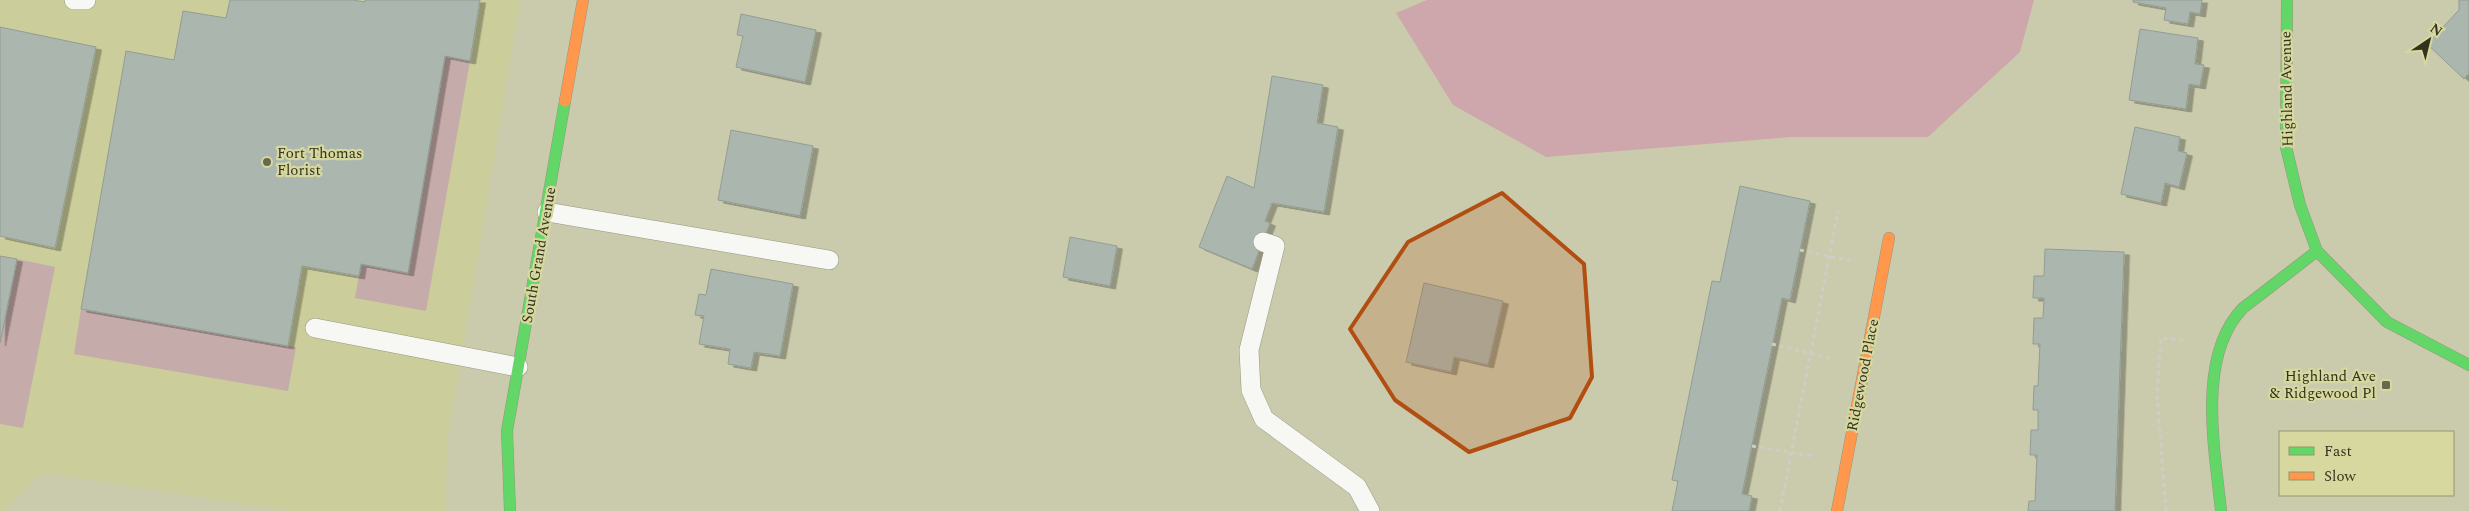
<svg xmlns="http://www.w3.org/2000/svg" width="2469" height="511" viewBox="0 0 2469 511" font-family="Spectral,serif">
<style>
.built{fill:#cbcd9b}
.green{fill:#c5acaa}
.forest{fill:#cda7ab}
.building{fill:#abb7ae;stroke:#919d94;filter:url(#shadow)}
.lines{fill:none;stroke-linecap:round;stroke-linejoin:round}
.lane-casing{stroke:#96977f;stroke-width:20}
.fast-casing{stroke:#96977f;stroke-width:12}
.slow-casing{stroke:#96977f;stroke-width:12}
.path{stroke:#cecec5;stroke-width:3;stroke-dasharray:4 4;stroke-linecap:butt}
.lane{stroke:#f7f7f3;stroke-width:19}
.fast{stroke:#63d668;stroke-width:11}
.slow{stroke:#ff974d;stroke-width:11}
.marked{fill:#b24e11;fill-opacity:0.2;stroke:#b24e11;stroke-width:4;stroke-linejoin:round}
.poi-dot{fill:#68684f;stroke:#d6d89f;stroke-width:2}
.labels{text-anchor:middle;dominant-baseline:central;stroke-width:4.5;stroke-linejoin:round;paint-order:stroke}
.street-label{font-size:15px;fill:#33331d;stroke:#d6d89f}
.poi-label{font-size:15px;fill:#33331d;stroke:#d6d89f;text-anchor:start}
</style>
<defs>
<filter id="shadow"><feDropShadow dx="5.5" dy="3" stdDeviation="0" flood-color="#0004"/></filter>
</defs>
<rect width="100%" height="100%" fill="#cacbac"/>
<!-- built -->
<path class="built" d="M0 0H520L447 443 446 511H291L42 473 4 511H0Z"/>
<!-- green -->
<path class="green" d="M445 56 470 61 426 311 355 298 361 264 408 272Z
M17 259 55 267 23 428 0 424V343Z
M81 309 296 347 288 391 74 354Z"/>
<!-- forest -->
<path class="forest" d="M1427 0H2034L2020 52 1928 137H1791L1546 157 1453 105 1396 13Z"/>
<!-- building -->
<path class="building" d="M230 0H353L365 2V0H480L470 61 445 56 408 273 361 264 359 276 302 266 288 346 81 309 126 51 174 60 183 11 226 18Z
M2133 0H2202L2200 14 2190 12 2188 24 2164 20 2166 8 2133 2Z
M2459 0H2469V73L2464 79 2427 44 2459 10Z
M741 14 816 30 805 82 736 67 743 36 737 35Z
M0 27 96 47 55 248 0 236Z
M2140 29 2198 38 2195 64 2204 65 2200 86 2189 84 2186 109 2129 100Z
M1272 76 1323 85 1317 123 1338 127 1324 212 1272 203 1265 221 1270 223 1252 269 1199 247 1227 176 1254 188Z
M2135 127 2180 137 2178 151 2187 153 2179 187 2165 183 2161 203 2121 194Z
M731 130 813 146 800 216 718 200Z
M1740 186 1810 201 1790 300 1782 298 1742 494 1752 496 1749 511H1672L1678 481 1672 480 1712 281 1720 282Z
M1070 237 1117 246 1110 286 1063 277Z
M2045 249 2124 252 2115 511H2028L2029 501H2035L2037 455H2030L2031 430H2038V410H2033L2034 386H2038L2040 344H2033L2034 318H2043L2044 298H2033L2034 276H2044Z
M0 256 17 259 0 343Z
M711 269 793 284 780 356 754 352 751 368 728 364 730 349 699 344 704 316 695 315 699 294 706 295Z
M1424 283 1503 301 1488 365 1454 357 1451 372 1406 362Z"/>
<g class="lines">
<defs>
<path id="lane" d="M74 0H86
M547 212 829 260
M1263 242 1275 246 1249 350 1251 390 1264 419 1357 487 1370 511
M315 328 518 367"/>
<path id="fast" d="M2287 0 2286 147 2300 205 2317 251 2387 322 2469 365
M510 511 507 431 565 101
M2221 511C2215 450 2196 356 2243 308L2317 251"/>
<path id="slow" d="M565 101 583 0
M1837 511 1889 238"/>
</defs>
<!-- lane casing -->
<use href="#lane" class="lane-casing"/>
<!-- fast casing -->
<use href="#fast" class="fast-casing"/>
<!-- slow casing -->
<use href="#slow" class="slow-casing"/>
<!-- path -->
<path class="path" d="M1800 250 1851 261
M1772 344 1832 359
M1752 446 1813 456
M1780 511 1838 211
M2166 511 2157 394 2161 338 2188 341"/>
<!-- lane -->
<use href="#lane" class="lane"/>
<!-- fast -->
<use href="#fast" class="fast"/>
<!-- slow -->
<use href="#slow" class="slow"/>
</g>
<!-- marked area -->
<path class="marked" d="M1502 193 1584 264 1592 377 1570 418 1469 452 1395 400 1350 329 1408 242Z"/>
<!-- markers -->
<g class="poi-dot">
<circle cx="267" cy="162" r="5"/>
<rect x="2381" y="380" width="10" height="10" rx="2.5"/>
</g>
<g class="labels">
<!-- street labels -->
<g class="street-label">
<text transform="translate(2287 89) rotate(-91)">Highland Avenue</text>
<text transform="translate(539 255) rotate(-80)">South Grand Avenue</text>
<text transform="translate(1863 375) rotate(-79)">Ridgewood Place</text>
</g>
<!-- poi labels -->
<g class="poi-label">
<text x="277" y="153">Fort Thomas<tspan x="277" dy="17">Florist</tspan></text>
<text x="2376" y="376" text-anchor="end">Highland Ave<tspan x="2376" dy="17">&amp; Ridgewood Pl</tspan></text>
</g>
</g>
<!-- legend -->
<rect x="2279" y="431" width="175" height="65" fill="#d6d89f" stroke="#95966b"/>
<rect x="2289" y="447" width="25" height="8" fill="#63d668" stroke="#95966b"/>
<text x="2324" y="456" font-size="15" fill="#33331d">Fast</text>
<rect x="2289" y="472" width="25" height="8" fill="#ff974d" stroke="#95966b"/>
<text x="2324" y="481" font-size="15" fill="#33331d">Slow</text>
<!-- north arrow -->
<g transform="translate(2429 40) rotate(35)" stroke="#d6d89f" stroke-width="4" paint-order="stroke">
<path d="M0-4L9 19L0 12L-9 19Z" fill="#33331d"/>
<text y="-8" font-size="14" font-weight="bold" text-anchor="middle" fill="#33331d">N</text>
</g>
</svg>
